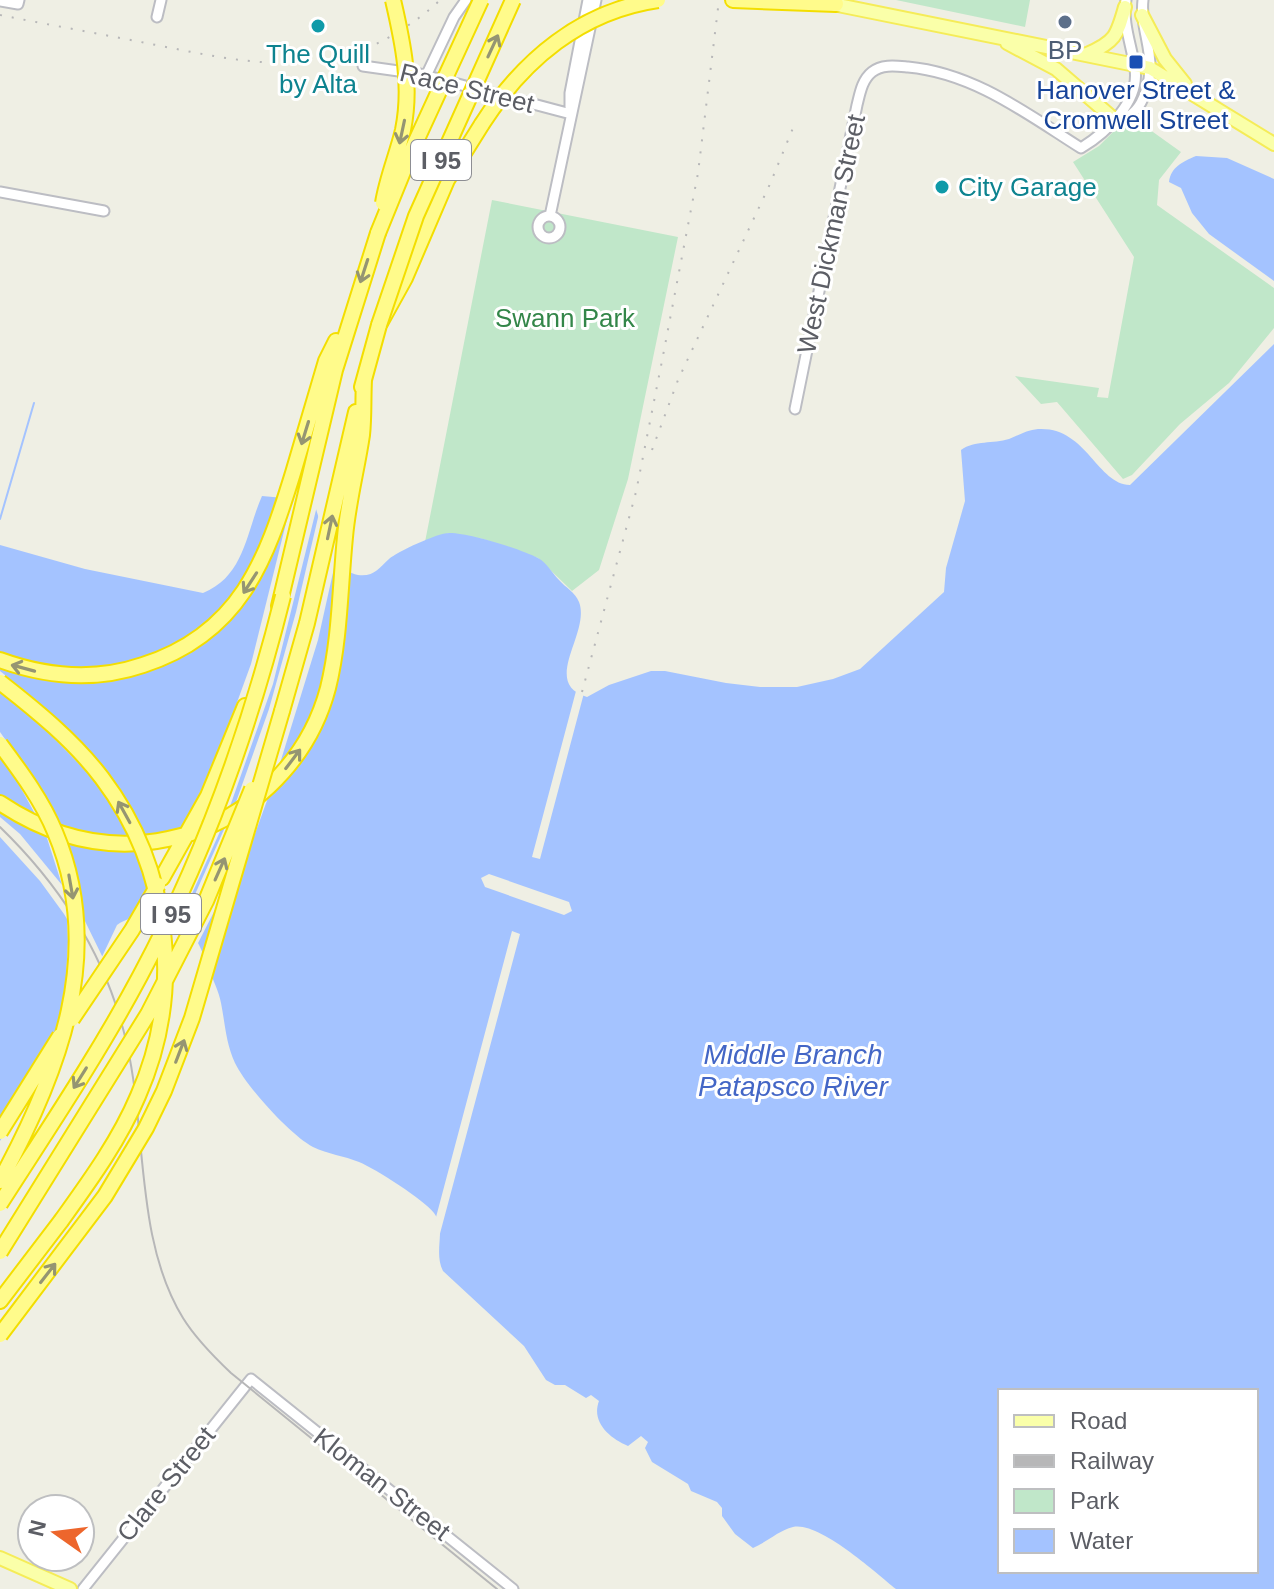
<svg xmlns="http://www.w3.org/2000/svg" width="1274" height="1589" viewBox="0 0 1274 1589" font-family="Arial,sans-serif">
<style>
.green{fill:#c0e7c9}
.water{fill:#a4c3ff;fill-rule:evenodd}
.pier{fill:#efefe4}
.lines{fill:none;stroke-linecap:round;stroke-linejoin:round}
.stream{stroke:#a4c3ff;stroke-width:2}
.minor-casing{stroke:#bcbdc3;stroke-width:13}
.major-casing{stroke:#f5ec58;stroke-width:16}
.highway-casing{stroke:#f3de00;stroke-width:18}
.minor{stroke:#fff;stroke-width:9}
.major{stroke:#faffa9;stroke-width:12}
.highway{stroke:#fffb8b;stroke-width:14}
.tram{stroke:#b7b7b8;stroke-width:2}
.rail{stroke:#b7b7b8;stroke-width:2;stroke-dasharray:2 10;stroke-linecap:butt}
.highway-bridge-casing{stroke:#f3de00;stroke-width:18;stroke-linecap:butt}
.highway-bridge{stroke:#fffb8b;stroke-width:14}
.oneway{stroke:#959572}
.service-dot{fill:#5c6f8a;stroke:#fff;stroke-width:3}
.culture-dot{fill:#0f9aa8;stroke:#fff;stroke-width:3}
.transit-dot{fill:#1a4fb4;stroke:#fff;stroke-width:3}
.labels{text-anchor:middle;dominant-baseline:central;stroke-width:6;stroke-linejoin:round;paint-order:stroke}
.shield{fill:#fff;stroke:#8d8e93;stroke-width:2}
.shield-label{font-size:24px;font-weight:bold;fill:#5c5e65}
.service-label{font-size:26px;fill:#4e5e75;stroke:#fff}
.culture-label{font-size:26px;fill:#0d838f;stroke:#fff}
.street-label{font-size:26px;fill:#5c5e65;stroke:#fff}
.transit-label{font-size:26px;fill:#164399;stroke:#fff}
.park-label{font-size:26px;fill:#338649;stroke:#fff}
.water-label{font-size:28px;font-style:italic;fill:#4366c6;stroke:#fff}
</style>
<rect width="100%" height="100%" fill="#efefe4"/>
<!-- green -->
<path class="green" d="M896 0H1030L1025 27Z
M1139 122 1181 152 1159 180 1157 205 1274 288V328L1229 383 1180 424 1132 475 1123 479 1057 402 1041 404 1015 376 1099 388 1097 397 1108 398 1134 257 1073 162 1099 146 1113 132Z
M492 200 678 237 628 479 599 570 572 591 538 558 483 539 449 533 425 542Z"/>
<!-- water -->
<path class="water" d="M1196 156 1227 158 1274 179V281L1209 234 1192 213 1181 188 1169 182C1171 167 1182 162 1196 156Z
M1274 344V1589H896C876 1573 819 1521 793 1527 778 1531 767 1542 753 1548L735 1534 722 1516V1508L717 1502 691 1491 688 1484 652 1462 645 1448 648 1442 641 1436 628 1446C609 1438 591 1422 599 1401L591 1395 586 1398 565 1385H555L546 1380 524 1346 443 1271C433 1251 447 1230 434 1213 424 1200 376 1169 359 1162 344 1156 328 1154 313 1147 290 1135 246 1086 235 1063 226 1044 225 1023 221 1003 219 992 213 980 209 969 198 940 192 922 158 916 146 914 127 917 117 925L66 1033 0 1141V545L85 569 203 593C245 576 246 532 262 496L295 499 316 509 332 561C340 566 350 574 358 575 374 577 379 568 389 559 397 552 439 532 450 533 469 533 521 549 538 558 547 563 552 573 559 580 566 588 575 592 579 602 591 633 540 683 587 697L609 685 651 671H665L726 683 760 687H797L833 679 860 669 944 592 946 568 965 501 961 450C975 440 993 444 1009 439 1019 435 1027 430 1038 429 1086 426 1097 484 1130 485ZM1000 1391H1256V1571H1000Z"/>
<!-- pier -->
<path class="pier" d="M293 495 317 506 273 684 228 812 232 810 236 802 269 709 296 612 320 509 336 559 318 640 277 773 303 739 325 686 330 660 338 560 347 566 338 669 331 697 316 735 291 771 269 795 231 900 209 980 203 964 220 900 196 947 194 941 180 928 226 825 222 827 177 927 151 919 154 914 152 905 142 921 129 924 149 890 135 850 93 848 66 842 78 887 82 915 104 960 70 1035 33 1093 43 1066 0 1139V1119L56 1031 65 995 68 942 67 919 64 914 40 881 0 837V817L20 834 62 885 46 835 0 810V798L39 821 17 781 0 758V732L34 780 61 830 92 838 130 840 110 803 88 773 42 726 0 691V671L42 705 98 760 124 796 147 839 180 833 216 760 251 664Z
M576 691 584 693 540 859 532 857Z
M489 874 569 902 572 911 564 915 485 887 481 878Z
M512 931 520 934 434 1256 437 1233 435 1221Z"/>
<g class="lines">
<!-- stream -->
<path class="stream" d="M0 519 34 403"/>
<defs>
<path id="minor" d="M0 1 18 4 19 0
M157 17 161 0
M363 66 420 74 571 114
M426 76 454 17 466 0
M570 107V93L588 0
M1114 119C1139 121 1149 90 1150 69 1151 46 1140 24 1143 0
M0 192 104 211
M550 216 596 0
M538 227a11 11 0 1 1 22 0a11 11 0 1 1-22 0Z
M795 409 857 105C860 93 862 80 872 72 882 64 896 66 908 67 974 73 1027 114 1081 148 1106 133 1140 101 1135 69 1132 46 1122 23 1126 0
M83 1589 251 1379 513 1589"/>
<path id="major" d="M828 3 1150 68 1274 144
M1142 15 1165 59 1185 84
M1007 43 1056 69 1114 119
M1087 54C1115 42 1117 36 1125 7
M0 1558 70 1589"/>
<path id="highway" d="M733 0 836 4
M362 387 379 325 405 278 447 180 482 124
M279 606 335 370 378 233
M0 660C47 677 96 681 143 665 240 634 266 561 293 473 304 435 315 398 326 361L336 341
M282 711 307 623 356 412
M0 803C51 837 107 852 168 839 244 824 308 764 328 688 340 640 340 587 345 537 348 502 357 469 362 435 364 417 363 398 364 380
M162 878 208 796 245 706
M0 1301 61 1221"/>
</defs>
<!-- minor casing -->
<use href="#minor" class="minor-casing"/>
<!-- major casing -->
<use href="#major" class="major-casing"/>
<!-- highway casing -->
<use href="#highway" class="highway-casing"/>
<!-- minor -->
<use href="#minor" class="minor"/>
<!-- major -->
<use href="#major" class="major"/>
<!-- highway -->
<use href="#highway" class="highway"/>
<!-- tram -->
<path class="tram" d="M0 827C63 888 108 959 127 1045 147 1133 135 1240 183 1318 196 1339 213 1356 231 1373L497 1589"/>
<!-- rail -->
<path class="rail" d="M0 15C50 25 101 34 151 44 238 61 321 82 401 30 415 21 428 12 440 0
M652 450 678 380 770 184 793 128
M582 692 636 492 661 366 698 173 719 0"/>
<defs>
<path id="highway-bridge" d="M482 124C523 60 581 11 658 0
M383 203C387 178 397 155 403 130 412 86 403 43 393 0
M378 233 411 152 481 0
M379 325 416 216 513 0
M0 682C36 710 74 741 102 778 171 869 184 992 138 1096 119 1141 89 1182 61 1221
M0 744C20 771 42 800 55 832 106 952 59 1073 0 1181
M72 1019 132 930 158 885
M0 1132 60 1036
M0 1204C48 1129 98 1055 140 976 205 855 250 728 283 596
M0 1252 148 1014 206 901 252 789
M0 1335 105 1196 146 1128 164 1091 192 1018 282 711"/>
</defs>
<!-- highway-bridge casing -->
<use href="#highway-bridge" class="highway-bridge-casing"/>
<!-- highway-bridge -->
<use href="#highway-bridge" class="highway-bridge"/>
</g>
<!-- one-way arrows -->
<defs><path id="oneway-shaft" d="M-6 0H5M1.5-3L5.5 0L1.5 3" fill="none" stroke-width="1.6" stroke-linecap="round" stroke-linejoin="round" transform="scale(2)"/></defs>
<g class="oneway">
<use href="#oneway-shaft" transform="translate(493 46) rotate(-65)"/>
<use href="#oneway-shaft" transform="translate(402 132) rotate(102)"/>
<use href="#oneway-shaft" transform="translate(364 271) rotate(108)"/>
<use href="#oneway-shaft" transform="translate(305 433) rotate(107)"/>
<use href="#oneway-shaft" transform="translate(330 527) rotate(-78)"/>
<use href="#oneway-shaft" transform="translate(250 583) rotate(123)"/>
<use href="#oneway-shaft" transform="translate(23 668) rotate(-165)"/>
<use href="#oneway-shaft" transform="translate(293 759) rotate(-53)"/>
<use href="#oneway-shaft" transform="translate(124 812) rotate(-119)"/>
<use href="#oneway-shaft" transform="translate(220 869) rotate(-66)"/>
<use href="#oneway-shaft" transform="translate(71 887) rotate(80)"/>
<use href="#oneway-shaft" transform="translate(180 1051) rotate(-69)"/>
<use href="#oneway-shaft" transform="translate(80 1078) rotate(122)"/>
<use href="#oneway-shaft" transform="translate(48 1273) rotate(-52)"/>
</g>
<!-- markers -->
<circle class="service-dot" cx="1065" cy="22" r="8"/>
<g class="culture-dot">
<circle cx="318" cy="26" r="8"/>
<circle cx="942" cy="187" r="8"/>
</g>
<rect class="transit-dot" x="1128" y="54" width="16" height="16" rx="4"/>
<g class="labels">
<!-- shield labels -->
<g class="shield">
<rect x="411" y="140" width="60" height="40" rx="6"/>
<rect x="141" y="894" width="60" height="40" rx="6"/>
</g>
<g class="shield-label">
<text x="441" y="160">I 95</text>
<text x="171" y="914">I 95</text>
</g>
<!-- service labels -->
<g class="service-label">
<text x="1065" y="50">BP</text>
</g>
<!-- culture labels -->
<g class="culture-label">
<text x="318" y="54">The Quill<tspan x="318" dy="30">by Alta</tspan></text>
<text x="958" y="187" text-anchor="start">City Garage</text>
</g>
<!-- street labels -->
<g class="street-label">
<text transform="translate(467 88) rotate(14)">Race Street</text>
<text transform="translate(831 234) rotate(-78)">West Dickman Street</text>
<text transform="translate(166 1484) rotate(-51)">Clare Street</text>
<text transform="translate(382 1484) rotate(38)">Kloman Street</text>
</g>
<!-- transit labels -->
<g class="transit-label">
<text x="1136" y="90">Hanover Street &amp;<tspan x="1136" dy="30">Cromwell Street</tspan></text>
</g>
<!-- park labels -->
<g class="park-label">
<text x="565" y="318">Swann Park</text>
</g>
<!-- water labels -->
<g class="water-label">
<text x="793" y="1054">Middle Branch<tspan x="793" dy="32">Patapsco River</tspan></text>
</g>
</g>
<!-- legend -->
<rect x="998" y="1389" width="260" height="184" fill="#ffffff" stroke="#bebfc1" stroke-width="2"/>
<rect x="1014" y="1415" width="40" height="12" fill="#faffa9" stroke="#bebfc1" stroke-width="2"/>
<text x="1070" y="1429" font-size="24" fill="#5c5e65">Road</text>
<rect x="1014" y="1455" width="40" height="12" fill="#b7b7b8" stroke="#bebfc1" stroke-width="2"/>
<text x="1070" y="1469" font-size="24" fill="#5c5e65">Railway</text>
<rect x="1014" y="1489" width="40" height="24" fill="#c0e7c9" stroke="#bebfc1" stroke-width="2"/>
<text x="1070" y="1509" font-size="24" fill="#5c5e65">Park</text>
<rect x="1014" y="1529" width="40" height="24" fill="#a4c3ff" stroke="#bebfc1" stroke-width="2"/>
<text x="1070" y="1549" font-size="24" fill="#5c5e65">Water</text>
<!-- north arrow -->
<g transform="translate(56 1533) rotate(284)"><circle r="38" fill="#ffffff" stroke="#bebfc1" stroke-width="2"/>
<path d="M0-6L14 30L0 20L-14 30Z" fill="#ed662c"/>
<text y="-12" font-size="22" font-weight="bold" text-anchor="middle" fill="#5c5e65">N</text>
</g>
</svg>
